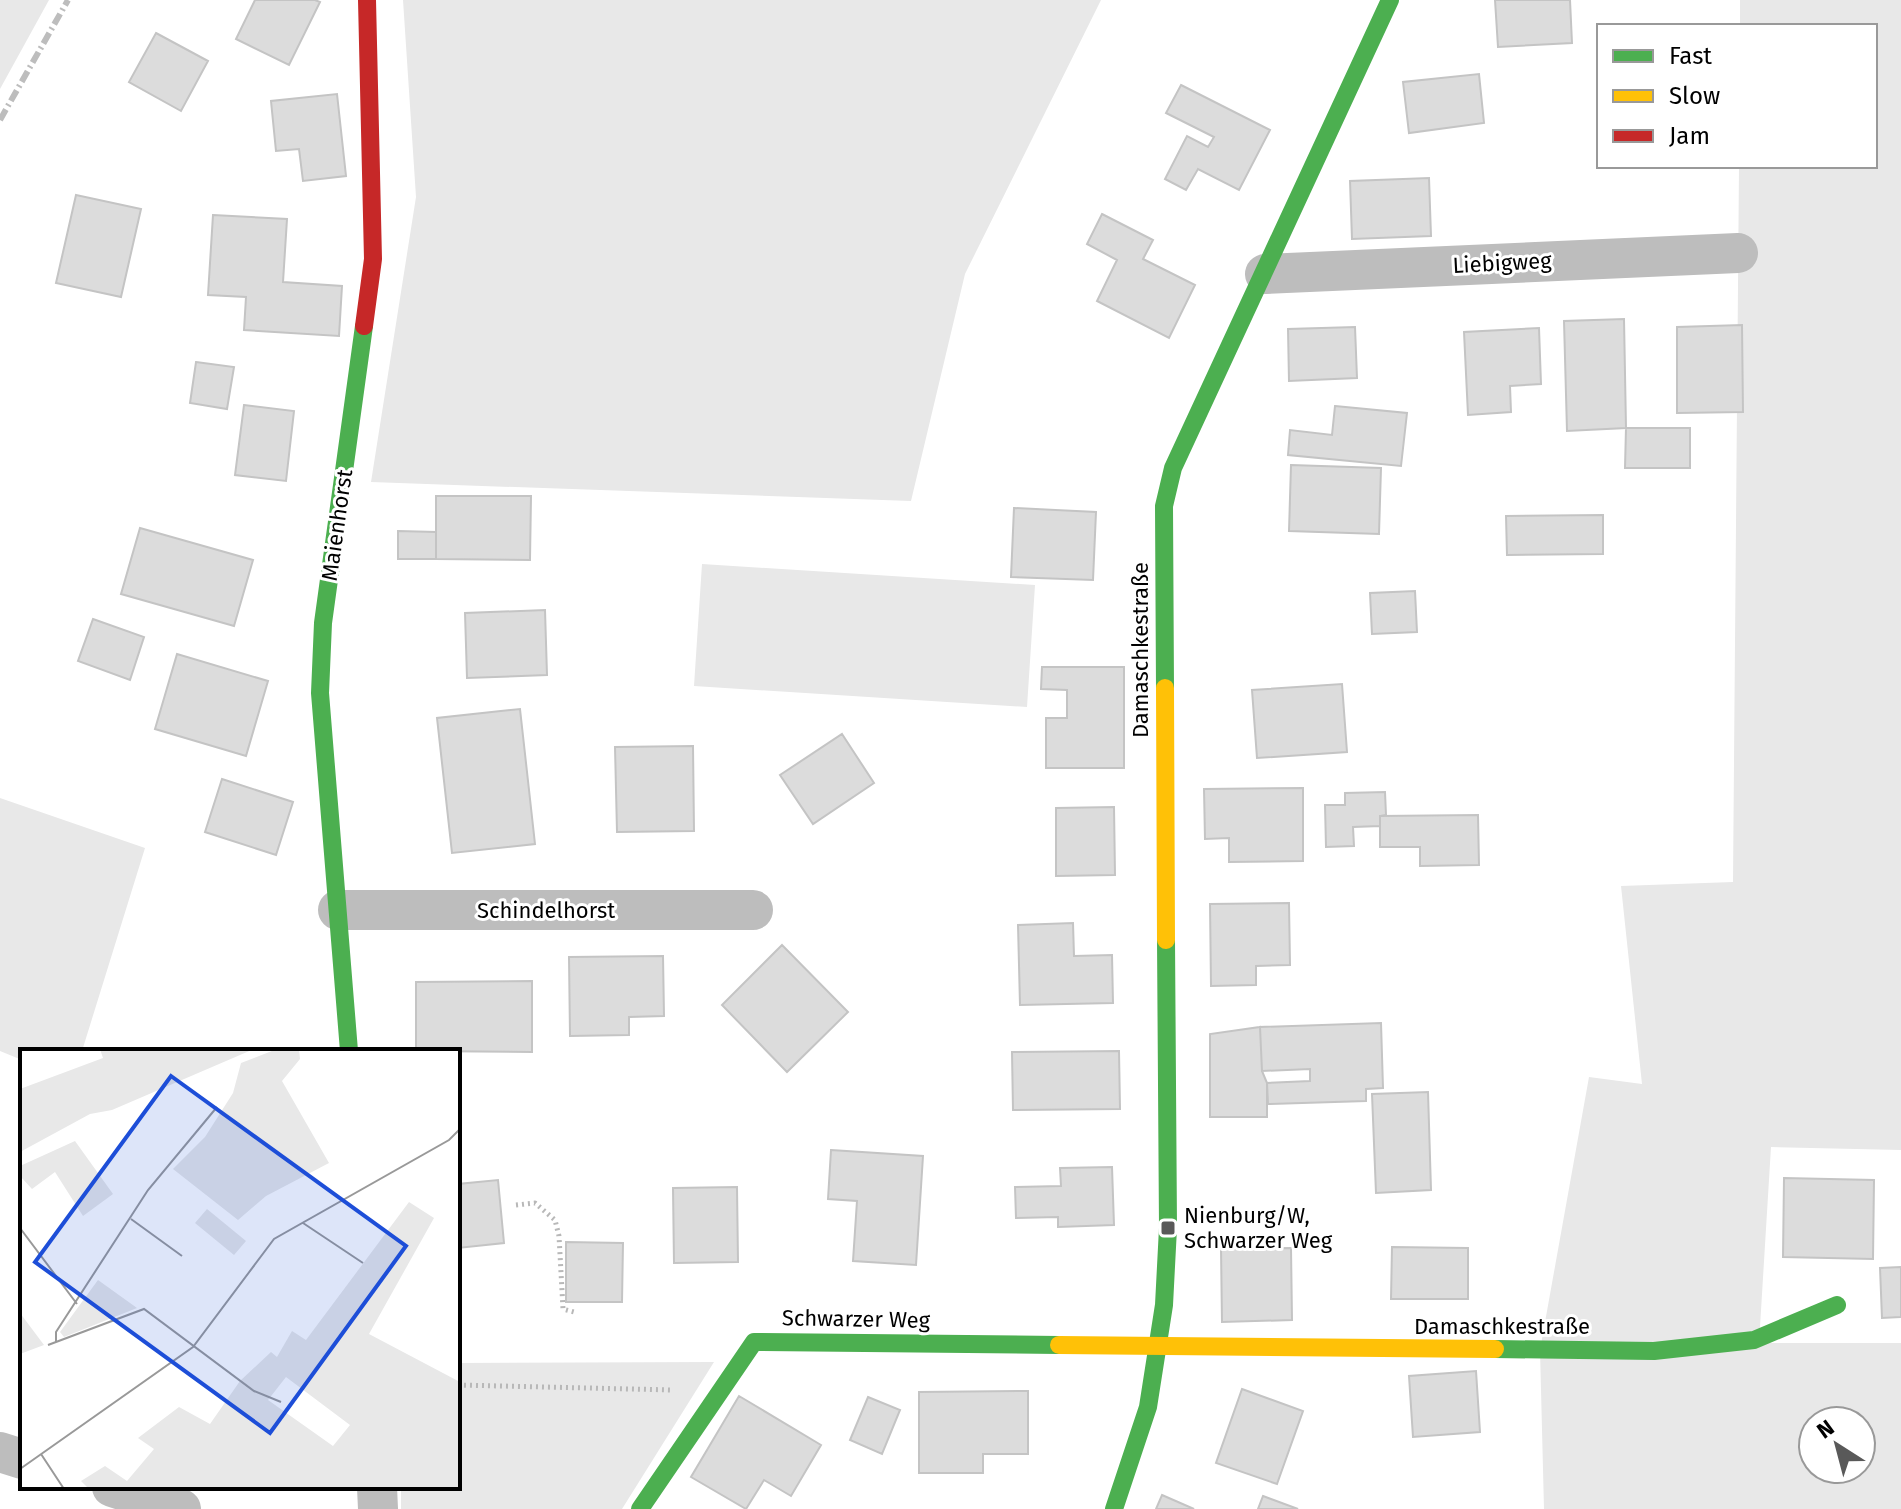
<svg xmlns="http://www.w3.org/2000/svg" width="1901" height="1509" viewBox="0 0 1901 1509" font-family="'Fira Sans',sans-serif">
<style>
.green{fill:#e8e8e8;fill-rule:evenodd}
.building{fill:#dcdcdc;stroke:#c4c4c4;stroke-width:2}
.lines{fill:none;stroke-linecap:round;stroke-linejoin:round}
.path{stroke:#b8b8b8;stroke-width:5;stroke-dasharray:2 4;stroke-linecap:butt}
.street{stroke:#bdbdbd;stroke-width:40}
.fast{stroke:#4caf50;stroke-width:18}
.slow{stroke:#ffc107;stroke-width:18}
.jam{stroke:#c62828;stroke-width:18}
.rail{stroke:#bdbdbd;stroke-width:6;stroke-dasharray:12 4 2 4;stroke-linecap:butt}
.poi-dot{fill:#595959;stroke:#fff;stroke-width:3}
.labels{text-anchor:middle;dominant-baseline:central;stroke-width:6;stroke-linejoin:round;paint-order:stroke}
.street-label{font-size:22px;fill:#000;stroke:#fff}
.poi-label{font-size:22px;fill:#000;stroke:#fff;text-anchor:start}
.inset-road{fill:none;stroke:#999;stroke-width:2}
.view{fill:#1d4ed8;fill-opacity:0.15;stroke:#1d4ed8;stroke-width:4}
.inset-edge{fill:none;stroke:#000;stroke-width:4}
</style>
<rect width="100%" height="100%" fill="#fff"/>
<!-- green -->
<path class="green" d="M0 0H49L0 89Z
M403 0H1101L965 274 911 501 371 482 416 197Z
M1740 0H1901V1150L1771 1147 1759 1343H1901V1509H1544L1540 1350 1589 1077 1642 1084 1621 886 1733 882 1739 166H1875V26H1740ZM1813 1421H1861V1469H1813Z
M702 564 1035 585 1027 707 694 686Z
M0 798 145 848 82 1051H22V1060L0 1051Z
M714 1362 622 1509H401V1487H458V1363Z"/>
<!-- building -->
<path class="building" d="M255 0H315L320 2 289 65 236 39Z
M1495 0H1570L1572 43 1498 47Z
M156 33 208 61 181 111 129 82Z
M1479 74 1484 123 1409 133 1403 82Z
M1181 85 1270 130 1239 190 1198 169 1186 190 1165 179 1187 136 1208 147 1214 137 1166 113Z
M337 94 346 176 303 181 299 149 276 151 271 101Z
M1429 178 1431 236 1352 239 1350 181Z
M76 195 141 209 121 297 56 283Z
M1102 214 1153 240 1143 259 1195 285 1169 338 1097 301 1117 260 1087 244Z
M213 215 287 219 283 282 342 286 339 336 244 330 246 297 208 295Z
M1624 319 1626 428 1567 431 1564 321Z
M1742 325 1743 412 1677 413V327Z
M1355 327 1357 378 1289 381 1288 329Z
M1539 328 1541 384 1510 386 1511 412 1468 415 1464 332Z
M196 362 234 367 227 409 190 403Z
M244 405 294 411 286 481 235 475Z
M1335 406 1407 413 1401 466 1288 455 1290 430 1332 435Z
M1626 428H1690V468H1625Z
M1291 465 1381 468 1379 534 1289 531Z
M436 496H531L530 560 436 559Z
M1014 508 1096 512 1093 580 1011 577Z
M1603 515V554L1507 555 1506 516Z
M140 528 253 560 234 626 121 594Z
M398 531 436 532V559H398Z
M1415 591 1417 632 1372 634 1370 593Z
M545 610 547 675 467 678 465 613Z
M93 619 144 637 130 680 78 661Z
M177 654 268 681 246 756 155 729Z
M1042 667H1124V768H1046V718H1067V690L1041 689Z
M1342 684 1347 752 1257 758 1252 690Z
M520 709 535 844 452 853 437 718Z
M842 734 874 783 813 824 780 775Z
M693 746 694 831 617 832 615 747Z
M222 779 293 802 276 855 205 832Z
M1303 788V861L1229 862V838L1205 839 1204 789Z
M1385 792 1386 815 1380 816V826L1353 827 1354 846 1326 847 1325 805H1345V793Z
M1114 807 1115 875 1056 876V808Z
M1478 815 1479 865 1420 866V847H1380V816Z
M1289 903 1290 965 1256 966V985L1211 986 1210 904Z
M1073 923 1074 956 1112 955 1113 1003 1020 1005 1018 925Z
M782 945 848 1012 787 1072 722 1005Z
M663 956 664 1016 629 1017V1035L570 1036 569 957Z
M532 981V1052L416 1051V982Z
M1381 1023 1383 1088 1366 1089V1101L1268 1104 1267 1083 1310 1081V1069L1262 1071 1260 1027Z
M1260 1027 1262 1071 1267 1083V1117H1210V1034Z
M1119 1051 1120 1109 1013 1110 1012 1052Z
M1428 1092 1431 1190 1376 1193 1372 1094Z
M831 1150 923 1156 916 1265 853 1261 857 1201 828 1199Z
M1112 1167 1114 1225 1058 1227V1217L1016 1218 1015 1187 1061 1186 1060 1168Z
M1784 1178 1874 1180 1873 1259 1783 1257Z
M498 1180 504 1243 458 1248V1184Z
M737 1187 738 1262 674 1263 673 1188Z
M566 1242 623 1243 622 1302H566Z
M1392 1247 1468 1248V1299H1391Z
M1291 1248 1292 1320 1222 1322 1221 1249Z
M1901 1267V1317L1882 1318 1880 1268Z
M1476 1371 1480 1432 1413 1437 1409 1376Z
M1242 1389 1303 1411 1277 1484 1216 1463Z
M1028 1391V1454H983V1473H919V1392Z
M739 1396 821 1445 791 1496 764 1480 746 1509 691 1477Z
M868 1397 900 1410 882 1454 850 1440Z
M1162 1495 1194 1509H1156Z
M1263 1496 1298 1509H1258Z"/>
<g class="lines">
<!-- path -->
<path class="path" d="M516 1205 535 1203 555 1220 559 1236 563 1309 574 1312
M458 1385 673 1390"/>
<!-- street -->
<path class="street" d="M1265 274 1738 253
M338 910H753
M0 1452 22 1459
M112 1487 181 1509
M377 1487 378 1509"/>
<!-- fast -->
<path class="fast" d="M1165 688 1164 506 1173 468 1390 0
M349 1051 320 693 323 623 364 326
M1495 1349 1654 1351 1754 1340 1837 1305
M640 1509 754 1342 1059 1345
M1114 1509 1148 1407 1164 1305 1168 1228 1166 940"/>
<!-- slow -->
<path class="slow" d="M1165 688 1166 940
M1059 1345 1495 1349"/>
<!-- jam -->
<path class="jam" d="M364 326 373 259 367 0"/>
<!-- rail -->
<path class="rail" d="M0 120 68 0"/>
</g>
<!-- markers -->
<rect class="poi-dot" x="1160" y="1220" width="16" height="16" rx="4"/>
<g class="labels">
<!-- street labels -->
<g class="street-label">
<text transform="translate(1502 263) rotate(-3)">Liebigweg</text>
<text transform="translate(337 525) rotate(-82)">Maienhorst</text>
<text transform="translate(1140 650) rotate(-90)">Damaschkestraße</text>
<text x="546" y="910">Schindelhorst</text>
<text transform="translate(856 1319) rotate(1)">Schwarzer Weg</text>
<text x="1502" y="1326">Damaschkestraße</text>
</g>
<!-- poi labels -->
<g class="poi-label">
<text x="1184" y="1215">Nienburg/W,<tspan x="1184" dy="25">Schwarzer Weg</tspan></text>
</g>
</g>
<!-- overview -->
<g transform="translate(20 1049)">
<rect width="440" height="440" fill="#fff"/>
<path d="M80 0H234L92 61 70 65 0 103V40L83 9ZM257 0H279L280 10 262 32 309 114 246 147 218 171 153 120 185 88 213 44 221 14ZM55 92 93 145 63 167 35 123 12 140 0 127V117ZM389 153 414 169 349 285 440 333V440H69L61 432 85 417 107 432 134 400 118 389 159 358 190 375 220 332 251 303 257 308 272 282 286 291ZM266 328 330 376 313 397 248 351ZM187 160 226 192 214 206 175 174ZM78 231 117 259 44 288 40 283ZM0 264 24 296 0 305Z" fill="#e8e8e8" fill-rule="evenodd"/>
<path class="inset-road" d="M111 170 162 207M283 174 343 214M0 179 57 255M36 293V283L128 141 197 58M28 296 124 260 234 342 261 353M21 405 44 440M0 420 173 298 254 190 429 91 440 80"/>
<path class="view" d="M151 27 386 197 250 384 15 213Z"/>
<rect width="440" height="440" class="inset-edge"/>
</g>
<!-- legend -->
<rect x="1597" y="24" width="280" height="144" fill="#ffffff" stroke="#999999" stroke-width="2"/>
<rect x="1613" y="50" width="40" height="12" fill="#4caf50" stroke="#999999" stroke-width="2"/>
<text x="1669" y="64" font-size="24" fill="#000000">Fast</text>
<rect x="1613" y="90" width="40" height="12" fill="#ffc107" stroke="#999999" stroke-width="2"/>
<text x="1669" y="104" font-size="24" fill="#000000">Slow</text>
<rect x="1613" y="130" width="40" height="12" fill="#c62828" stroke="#999999" stroke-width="2"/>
<text x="1669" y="144" font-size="24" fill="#000000">Jam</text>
<!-- north arrow -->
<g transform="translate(1837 1445) rotate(324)"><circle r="38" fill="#ffffff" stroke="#999999" stroke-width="2"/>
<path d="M0-6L14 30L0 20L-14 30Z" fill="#595959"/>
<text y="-12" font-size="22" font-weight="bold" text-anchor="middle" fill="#000000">N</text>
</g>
</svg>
